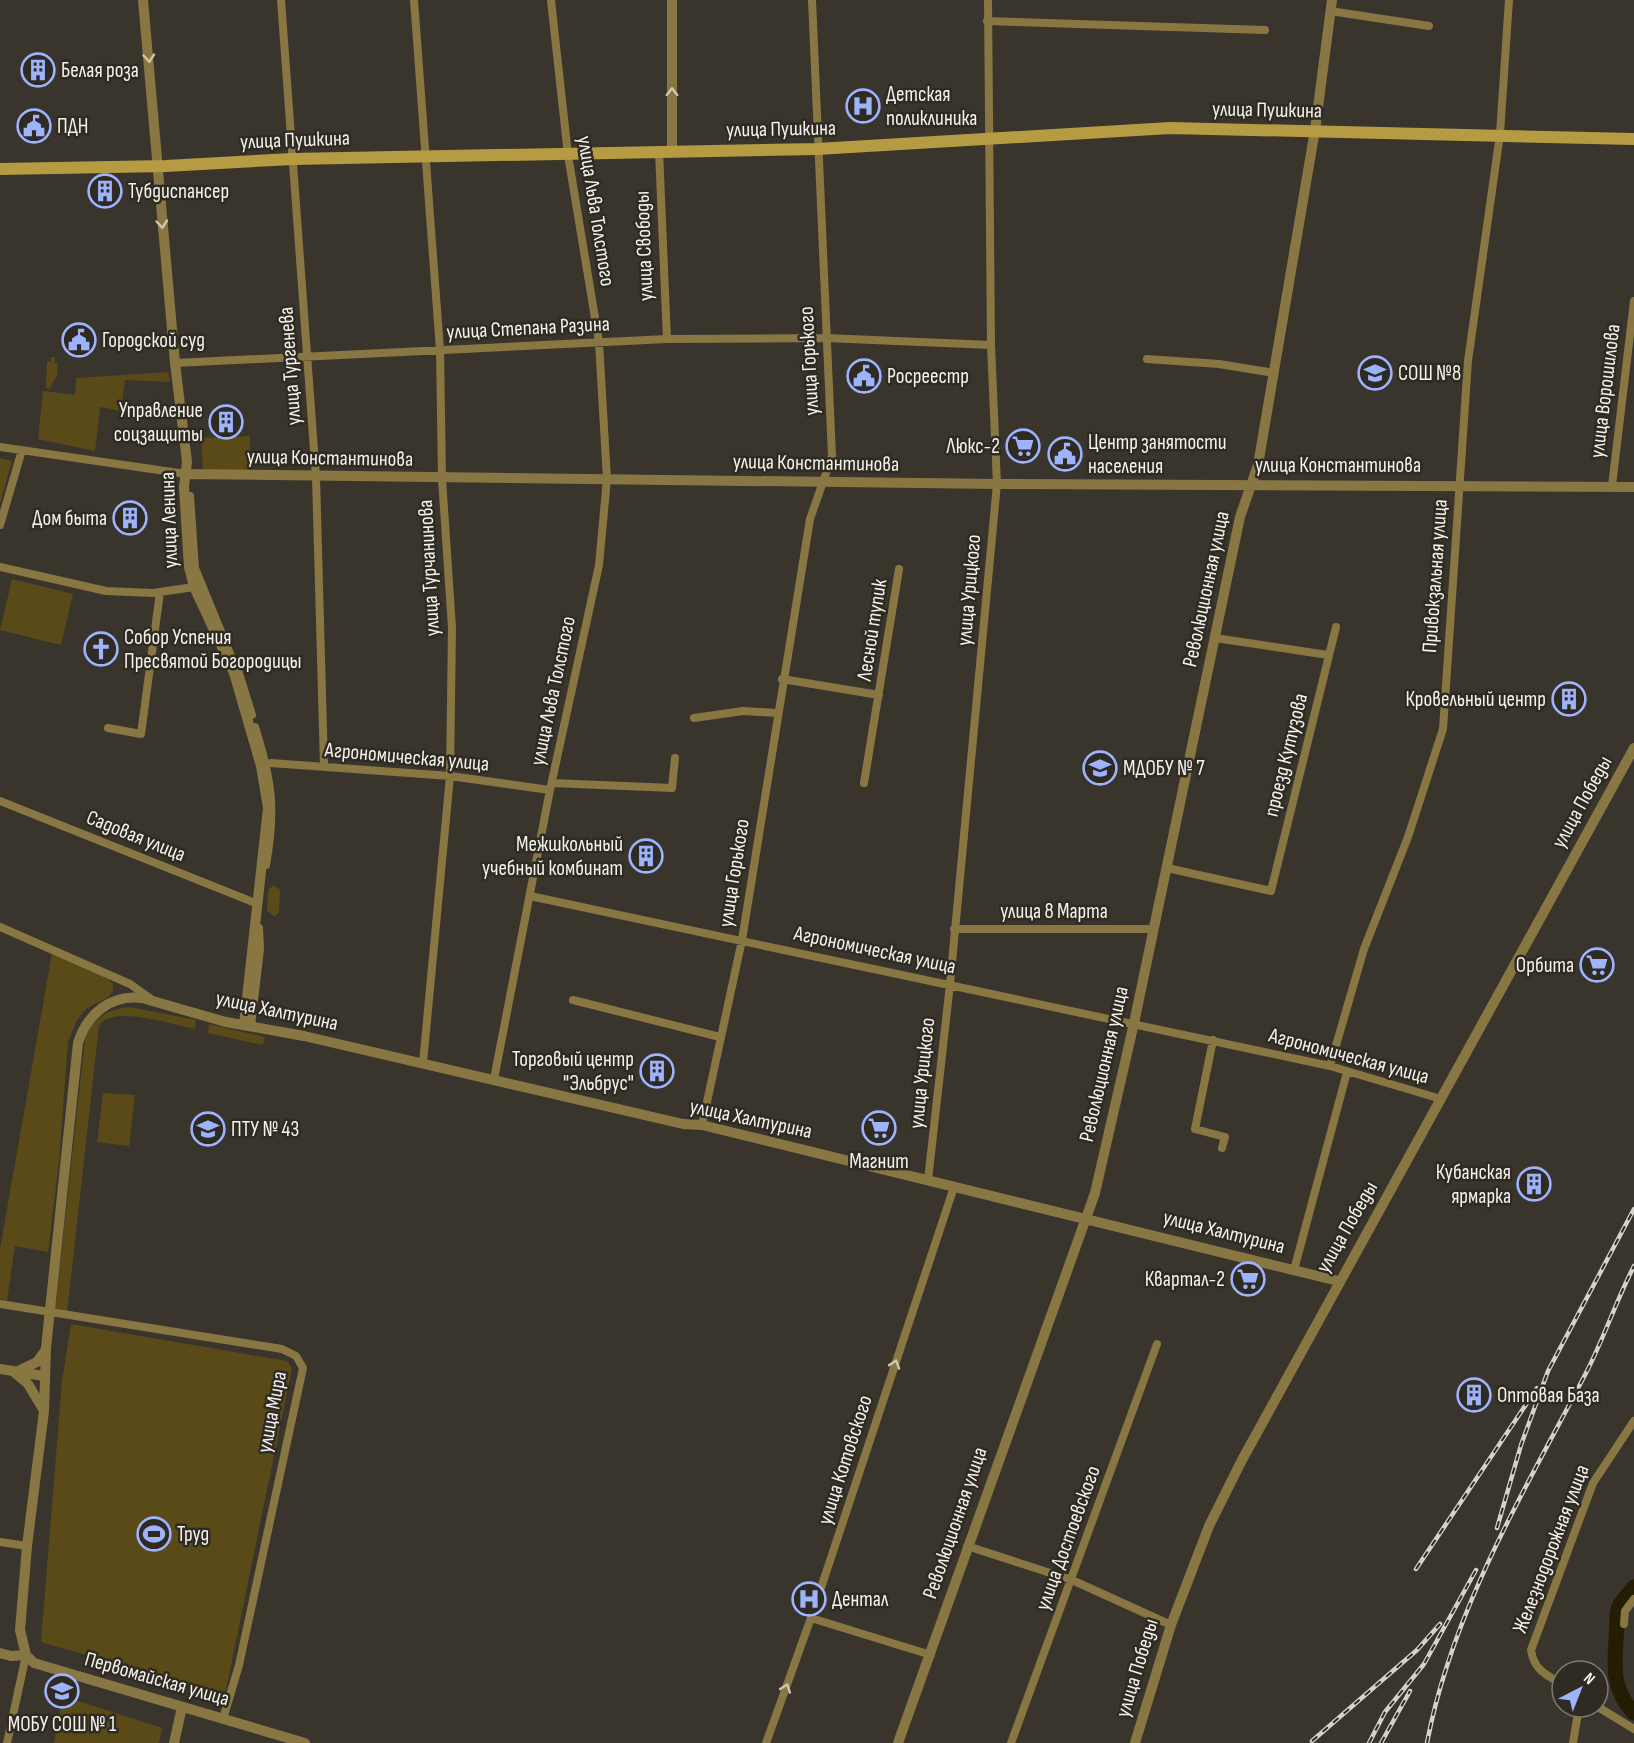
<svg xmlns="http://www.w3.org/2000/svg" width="1634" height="1743" viewBox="0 0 1634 1743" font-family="'Sofia Sans Condensed',sans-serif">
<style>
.green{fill:#594a18}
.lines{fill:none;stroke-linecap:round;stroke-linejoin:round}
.river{stroke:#241c03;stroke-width:15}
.minor{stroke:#887743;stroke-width:8}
.tertiary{stroke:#887743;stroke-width:10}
.secondary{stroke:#b79b42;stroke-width:12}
.rail-casing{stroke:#d5d2cc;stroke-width:4.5}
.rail{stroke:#2f2b22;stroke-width:2;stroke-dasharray:7;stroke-linecap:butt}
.oneway{stroke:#cec7b1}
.labels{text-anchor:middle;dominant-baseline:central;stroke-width:5;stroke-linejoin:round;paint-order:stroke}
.poi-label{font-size:21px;fill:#f4f2ec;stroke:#2f2b22;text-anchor:start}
.street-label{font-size:21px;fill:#f4f2ec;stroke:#2f2b22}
</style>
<rect width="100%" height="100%" fill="#39352c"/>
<!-- green -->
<path class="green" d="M51 357H55V363H58L57 376 49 389 46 388 47 362 51 361Z
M168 372 170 382 125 380 121 411 100 407 95 451 38 439 43 391 75 395 76 378Z
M250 436V470H203L201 438Z
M0 458 12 461 0 504Z
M12 579 73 594 61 645 0 630Z
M274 885 280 890 279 911 275 917 267 911 268 890Z
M52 953 107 978 113 984V991L107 998 87 1008 77 1020 68 1042 59 1162 48 1252 15 1246 7 1301 0 1299V1249Z
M130 1007 196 1020 195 1029C173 1025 112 1004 99 1026L67 1312 55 1310 85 1040C93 1017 107 1010 130 1007Z
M209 1024 265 1037 263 1045 208 1033Z
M103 1093 135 1095 129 1146 97 1142Z
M71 1324 287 1361 292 1368 226 1690 220 1693 41 1642 62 1381Z
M63 1696 162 1728 159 1743H54Z"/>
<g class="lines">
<!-- river -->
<path class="river" d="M1634 1587 1620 1604 1617 1613C1618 1651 1605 1683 1634 1713"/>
<!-- minor -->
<path class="minor" d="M281 0 316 477 324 766
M414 0 440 350 442 479 452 627 450 776 423 1063
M1330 11 1429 26
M987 21 1265 30
M659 151 667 339
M1147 359 1219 364 1274 373
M175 363 667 339 826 338 991 345
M0 447 186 474
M1612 486 1634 301
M190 496 195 568 231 656
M0 525 22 450
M0 567 106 591 153 593 194 587
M1215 638 1328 655
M237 667 252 715
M782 679 879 695
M694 718 743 711 777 713
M255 727C272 781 276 809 266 865
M108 728 141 734 160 592
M261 766 271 763 450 776 550 790
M552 783 672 788 675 758
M864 783 899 569
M0 801 258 904
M1167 868 1271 891 1336 627
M530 896 1330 1066 1441 1099
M0 927 130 984 151 999
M954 929H1154
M573 1000 720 1037
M251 1026 260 949 259 928
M1213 1040 1195 1129 1225 1137 1222 1148
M1330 1066 1364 949 1408 837 1443 729 1468 361 1500 134 1509 0
M494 1079 550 790 599 565 607 479 599 342 568 155 551 0
M702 1125 742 940 810 519 832 456 812 0
M928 1180 950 984 997 484 991 345 988 0
M1294 1270 1347 1072
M0 1304 282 1349 296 1356 303 1368 239 1665 223 1719
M0 1542 27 1546
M967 1546 1072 1580 1171 1625
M811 1618 931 1655
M1624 1624 1625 1611 1634 1599
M1562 1684C1546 1675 1534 1670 1531 1650L1593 1483 1634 1421
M1598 1707 1634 1729
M7 1743 26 1655
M766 1743 811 1618 954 1187
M1011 1743 1157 1344
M1573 1743 1579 1707"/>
<!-- tertiary -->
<path class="tertiary" d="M143 0 175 363 187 462 184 487 189 567 194 587 234 673 261 766 268 808 244 1025
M672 0V150
M186 474 997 484 1634 487
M0 1369 44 1376
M18 1371 37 1362 45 1351
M14 1372 28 1384 43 1409
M0 1653 11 1656 26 1655
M174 1743 182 1707
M305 1743 34 1663 26 1655 20 1630 27 1546 44 1411 46 1348 78 1043C87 1014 111 994 142 998L226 1022 304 1036 683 1124 702 1125 1338 1281
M898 1743 1095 1193 1134 1023 1240 517 1258 465 1315 130 1332 0
M1135 1743 1171 1625 1209 1526 1242 1460 1634 748"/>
<!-- secondary -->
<path class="secondary" d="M0 169 166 166 292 159 817 149 1170 128 1634 139"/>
<defs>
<path id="rail" d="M1497 1528 1521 1445 1548 1371 1634 1209
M1416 1569 1537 1388
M1312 1741 1417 1650 1440 1624
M1369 1743 1385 1712 1424 1664 1476 1570
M1381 1743 1410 1691
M1427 1743C1452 1610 1524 1492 1586 1373 1604 1338 1616 1301 1634 1266"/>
</defs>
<!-- rail casing -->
<use href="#rail" class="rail-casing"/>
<!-- rail -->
<use href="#rail" class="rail"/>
</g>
<!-- one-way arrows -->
<defs><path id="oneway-chevron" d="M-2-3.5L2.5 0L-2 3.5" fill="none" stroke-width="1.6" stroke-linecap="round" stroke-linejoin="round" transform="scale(1.5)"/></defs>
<g class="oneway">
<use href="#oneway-chevron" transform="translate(149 58) rotate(85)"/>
<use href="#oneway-chevron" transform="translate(672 92) rotate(-90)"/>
<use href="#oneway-chevron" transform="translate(162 224) rotate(85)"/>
<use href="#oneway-chevron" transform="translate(895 1364) rotate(-72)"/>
<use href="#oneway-chevron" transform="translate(786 1688) rotate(-70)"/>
</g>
<!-- icons -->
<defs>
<symbol id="building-ring" viewBox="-11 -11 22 22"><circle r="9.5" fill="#2f2b22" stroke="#9eb3fd" stroke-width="1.5"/><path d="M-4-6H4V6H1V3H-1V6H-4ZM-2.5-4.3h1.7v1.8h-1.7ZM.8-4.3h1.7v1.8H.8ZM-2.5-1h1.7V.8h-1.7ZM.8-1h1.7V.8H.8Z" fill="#9eb3fd"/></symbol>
<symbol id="hospital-ring" viewBox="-11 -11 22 22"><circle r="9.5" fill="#2f2b22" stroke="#9eb3fd" stroke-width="1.5"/><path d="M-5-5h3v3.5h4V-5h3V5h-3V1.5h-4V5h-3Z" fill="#9eb3fd"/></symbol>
<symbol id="civic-ring" viewBox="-11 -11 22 22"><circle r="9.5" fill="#2f2b22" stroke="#9eb3fd" stroke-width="1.5"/><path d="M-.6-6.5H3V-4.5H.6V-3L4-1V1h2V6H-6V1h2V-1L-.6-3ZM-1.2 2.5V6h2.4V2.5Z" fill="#9eb3fd"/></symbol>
<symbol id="school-ring" viewBox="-11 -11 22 22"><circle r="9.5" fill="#2f2b22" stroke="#9eb3fd" stroke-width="1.5"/><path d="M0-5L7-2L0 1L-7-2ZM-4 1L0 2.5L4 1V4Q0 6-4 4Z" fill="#9eb3fd"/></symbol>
<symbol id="supermarket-ring" viewBox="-11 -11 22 22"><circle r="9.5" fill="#2f2b22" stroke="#9eb3fd" stroke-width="1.5"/><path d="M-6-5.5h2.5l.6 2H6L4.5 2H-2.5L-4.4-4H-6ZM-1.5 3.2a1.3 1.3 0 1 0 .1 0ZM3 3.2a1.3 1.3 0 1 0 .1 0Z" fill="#9eb3fd"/></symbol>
<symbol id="church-ring" viewBox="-11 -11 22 22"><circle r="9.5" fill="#2f2b22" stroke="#9eb3fd" stroke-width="1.5"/><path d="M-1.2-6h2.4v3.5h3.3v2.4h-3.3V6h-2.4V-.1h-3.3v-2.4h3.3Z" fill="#9eb3fd"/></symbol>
<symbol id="university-ring" viewBox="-11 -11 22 22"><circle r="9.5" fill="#2f2b22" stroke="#9eb3fd" stroke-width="1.5"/><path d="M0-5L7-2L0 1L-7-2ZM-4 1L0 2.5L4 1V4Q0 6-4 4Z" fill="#9eb3fd"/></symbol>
<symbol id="stadium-ring" viewBox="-11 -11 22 22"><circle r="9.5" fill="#2f2b22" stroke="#9eb3fd" stroke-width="1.5"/><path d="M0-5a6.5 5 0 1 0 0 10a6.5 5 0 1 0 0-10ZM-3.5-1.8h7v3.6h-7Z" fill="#9eb3fd"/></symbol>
</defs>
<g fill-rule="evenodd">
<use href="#building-ring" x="19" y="51" width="38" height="38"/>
<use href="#hospital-ring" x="844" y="87" width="38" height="38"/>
<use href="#civic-ring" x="15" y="107" width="38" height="38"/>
<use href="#building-ring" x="86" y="172" width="38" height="38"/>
<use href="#civic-ring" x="60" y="321" width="38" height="38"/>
<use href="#school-ring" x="1356" y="354" width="38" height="38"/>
<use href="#civic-ring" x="845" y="357" width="38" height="38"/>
<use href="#building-ring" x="207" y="403" width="38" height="38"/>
<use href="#supermarket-ring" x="1004" y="427" width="38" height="38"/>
<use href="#civic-ring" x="1046" y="435" width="38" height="38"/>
<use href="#building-ring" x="111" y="499" width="38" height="38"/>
<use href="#church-ring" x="82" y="630" width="38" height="38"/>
<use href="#building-ring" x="1550" y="680" width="38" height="38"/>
<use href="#school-ring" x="1081" y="749" width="38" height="38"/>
<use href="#building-ring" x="627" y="837" width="38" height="38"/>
<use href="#supermarket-ring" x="1578" y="946" width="38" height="38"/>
<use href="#building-ring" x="638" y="1052" width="38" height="38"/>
<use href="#supermarket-ring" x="860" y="1109" width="38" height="38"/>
<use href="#university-ring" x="189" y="1110" width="38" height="38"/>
<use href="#building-ring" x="1515" y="1165" width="38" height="38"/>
<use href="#supermarket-ring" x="1229" y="1260" width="38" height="38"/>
<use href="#building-ring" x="1455" y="1376" width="38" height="38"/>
<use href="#stadium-ring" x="135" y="1515" width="38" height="38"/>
<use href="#hospital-ring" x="790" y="1580" width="38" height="38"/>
<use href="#school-ring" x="43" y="1672" width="38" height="38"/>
</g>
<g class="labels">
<!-- poi labels -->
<g class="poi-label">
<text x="61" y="70">Белая роза</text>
<text x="886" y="94">Детская<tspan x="886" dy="24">поликлиника</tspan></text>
<text x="57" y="126">ПДН</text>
<text x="128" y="191">Тубдиспансер</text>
<text x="102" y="340">Городской суд</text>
<text x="1398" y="373">СОШ №8</text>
<text x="887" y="376">Росреестр</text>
<text x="203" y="410" text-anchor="end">Управление<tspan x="203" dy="24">соцзащиты</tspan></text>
<text x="1088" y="442">Центр занятости<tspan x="1088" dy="24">населения</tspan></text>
<text x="1000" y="446" text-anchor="end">Люкс-2</text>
<text x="107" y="518" text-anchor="end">Дом быта</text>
<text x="124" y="637">Собор Успения<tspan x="124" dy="24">Пресвятой Богородицы</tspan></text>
<text x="1546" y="699" text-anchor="end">Кровельный центр</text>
<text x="1123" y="768">МДОБУ № 7</text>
<text x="623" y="844" text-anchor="end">Межшкольный<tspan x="623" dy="24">учебный комбинат</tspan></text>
<text x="1574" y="965" text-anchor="end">Орбита</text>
<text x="634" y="1059" text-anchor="end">Торговый центр<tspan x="634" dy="24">"Эльбрус"</tspan></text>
<text x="231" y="1129">ПТУ № 43</text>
<text x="879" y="1161" text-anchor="middle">Магнит</text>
<text x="1511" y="1172" text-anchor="end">Кубанская<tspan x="1511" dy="24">ярмарка</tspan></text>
<text x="1225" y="1279" text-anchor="end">Квартал-2</text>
<text x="1497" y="1395">Оптовая База</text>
<text x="177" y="1534">Труд</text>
<text x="832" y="1599">Дентал</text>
<text x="62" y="1724" text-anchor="middle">МОБУ СОШ № 1</text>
</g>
<!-- street labels -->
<g class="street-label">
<text transform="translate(1267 110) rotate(1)">улица Пушкина</text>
<text transform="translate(781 129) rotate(-1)">улица Пушкина</text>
<text transform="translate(295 140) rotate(-2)">улица Пушкина</text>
<text transform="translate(596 211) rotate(81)">улица Льва Толстого</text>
<text transform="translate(644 246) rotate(-92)">улица Свободы</text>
<text transform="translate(528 328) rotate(-3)">улица Степана Разина</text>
<text transform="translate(809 361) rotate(-93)">улица Горького</text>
<text transform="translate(290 366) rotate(-94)">улица Тургенева</text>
<text transform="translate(1605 391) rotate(-83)">улица Ворошилова</text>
<text transform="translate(330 458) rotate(1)">улица Константинова</text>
<text transform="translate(816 463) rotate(1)">улица Константинова</text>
<text x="1338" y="465">улица Константинова</text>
<text transform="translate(169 520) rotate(-92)">улица Ленина</text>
<text transform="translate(429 568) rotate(-93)">улица Турчанинова</text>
<text transform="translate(1435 576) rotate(-86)">Привокзальная улица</text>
<text transform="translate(1206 589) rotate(-78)">Революционная улица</text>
<text transform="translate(969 590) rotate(-85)">улица Урицкого</text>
<text transform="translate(872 630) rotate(-81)">Лесной тупик</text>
<text transform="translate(553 691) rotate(-78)">улица Льва Толстого</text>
<text transform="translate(1286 755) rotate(-76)">проезд Кутузова</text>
<text transform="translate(407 757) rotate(5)">Агрономическая улица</text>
<text transform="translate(1582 802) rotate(-61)">улица Победы</text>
<text transform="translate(136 836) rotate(22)">Садовая улица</text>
<text transform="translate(734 873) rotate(-81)">улица Горького</text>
<text x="1054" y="911">улица 8 Марта</text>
<text transform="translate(875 950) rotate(12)">Агрономическая улица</text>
<text transform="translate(277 1011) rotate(12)">улица Халтурина</text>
<text transform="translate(1349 1056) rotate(15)">Агрономическая улица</text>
<text transform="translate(1104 1064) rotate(-77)">Революционная улица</text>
<text transform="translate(922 1073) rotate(-84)">улица Урицкого</text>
<text transform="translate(751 1119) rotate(12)">улица Халтурина</text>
<text transform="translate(1347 1227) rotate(-60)">улица Победы</text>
<text transform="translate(1224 1232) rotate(14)">улица Халтурина</text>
<text transform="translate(272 1412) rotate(-79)">улица Мира</text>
<text transform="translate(845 1460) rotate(-72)">улица Котовского</text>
<text transform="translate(955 1523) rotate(-71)">Революционная улица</text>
<text transform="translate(1068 1538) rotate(-70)">улица Достоевского</text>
<text transform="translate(1551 1549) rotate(-69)">Железнодорожная улица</text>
<text transform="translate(1137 1668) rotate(-73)">улица Победы</text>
<text transform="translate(157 1679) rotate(16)">Первомайская улица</text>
</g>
</g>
<!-- north arrow -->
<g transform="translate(1580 1689) rotate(42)"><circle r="28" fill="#2f2b22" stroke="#7e7b73" stroke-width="1.5"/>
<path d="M0-4.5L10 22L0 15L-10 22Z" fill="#9eb3fd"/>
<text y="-9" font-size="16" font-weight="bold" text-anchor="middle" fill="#f4f2ec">N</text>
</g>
</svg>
